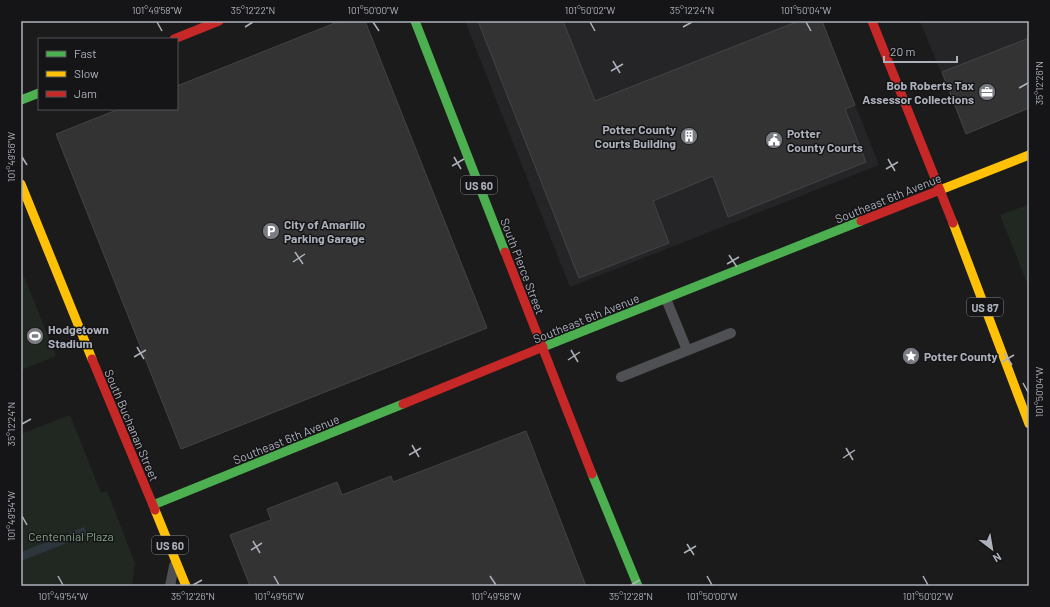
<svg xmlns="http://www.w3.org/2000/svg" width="1050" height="607" viewBox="0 0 1050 607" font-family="Barlow,sans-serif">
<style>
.built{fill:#252527}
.green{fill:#212822}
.water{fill:#2e363d}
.building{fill:#333;stroke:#434447}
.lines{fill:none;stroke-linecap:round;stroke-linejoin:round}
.lane{stroke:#4f5054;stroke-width:10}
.fast{stroke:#4caf50;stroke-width:9}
.slow{stroke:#ffc107;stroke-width:9}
.jam{stroke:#c62828;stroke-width:9}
.ticks{fill:none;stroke:#adb1bb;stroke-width:1.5}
.labels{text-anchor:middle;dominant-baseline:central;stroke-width:3;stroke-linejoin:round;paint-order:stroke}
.shield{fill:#151517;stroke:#7f828a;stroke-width:1}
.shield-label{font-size:11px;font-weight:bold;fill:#adb1bb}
.poi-label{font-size:12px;font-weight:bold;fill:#adb1bb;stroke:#151517;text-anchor:start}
.street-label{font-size:12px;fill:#adb1bb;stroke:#151517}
.park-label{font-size:12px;fill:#85a588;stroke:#151517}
.neatline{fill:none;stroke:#adb1bb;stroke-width:1.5}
.ticks-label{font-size:10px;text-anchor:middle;fill:#adb1bb}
</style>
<rect width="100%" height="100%" fill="#1b1b1b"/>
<!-- built -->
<path class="built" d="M465 21H822L879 165 570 287Z
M920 21H1029V108L966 134Z"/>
<!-- green -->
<path class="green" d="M1029 204V288L1000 215Z
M21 269 56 356 21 370Z
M70 415 101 493 107 491 135 563 132 586H21V434Z"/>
<!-- water -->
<path class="water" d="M84 527 87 535 21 561V552Z"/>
<!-- building -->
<path class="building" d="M340 21H365L487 328 181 449 56 134 119 109H177V86Z
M478 21H563L595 101 799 21H822L855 105 845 109 866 162 728 217 713 176 653 201 669 243 579 278Z
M1029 38V108L966 134 942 72Z
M526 431 586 586H250L230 535 271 520 267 509 337 482 342 495 391 476 393 482Z"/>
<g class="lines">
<!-- lane -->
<path class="lane" d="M666 299 687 350
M621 377 731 333
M170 586 174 566"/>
<!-- fast -->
<path class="fast" d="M415 21 505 252
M21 100 39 93
M543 347 861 221
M592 474 638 586
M153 505 403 404"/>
<!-- slow -->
<path class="slow" d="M21 184 92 359
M940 190 1029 155
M953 223 1029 424
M155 510 186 586"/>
<!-- jam -->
<path class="jam" d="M872 21 953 223
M174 39 219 21
M861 221 940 190
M505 252 592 474
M92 359 155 510
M403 404 543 347"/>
</g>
<!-- ticks -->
<path class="ticks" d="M157 22 162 31M373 22 379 31M590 22 595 31M806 22 811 31M245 27 253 22M683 27 692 22M613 61 620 73M611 71 623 64M1019 88 1028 83M22 157 27 165M454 157 461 169M888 159 895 171M452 166 464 159M886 169 898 162M295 252 303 264M729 255 737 267M293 262 305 254M727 264 739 257M137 347 144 359M571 350 578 362M1004 353 1012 365M134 357 146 350M568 360 580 352M1002 362 1014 355M1023 383 1028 392M22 424 31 419M412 445 419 457M846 448 853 460M409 455 421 448M843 458 855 450M22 516 27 525M253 541 260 553M687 544 694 555M251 550 262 543M684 553 696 546M58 576 63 585M274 576 279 585M490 576 496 585M707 576 712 585M923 576 928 585M193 585 202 580M631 585 640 580"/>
<!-- icons -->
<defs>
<symbol id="office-disc" viewBox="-11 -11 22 22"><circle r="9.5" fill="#7a7c83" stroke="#151517"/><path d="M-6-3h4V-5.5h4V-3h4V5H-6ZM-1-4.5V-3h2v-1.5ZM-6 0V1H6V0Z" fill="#fff"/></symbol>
<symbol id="building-disc" viewBox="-11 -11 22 22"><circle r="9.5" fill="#7a7c83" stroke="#151517"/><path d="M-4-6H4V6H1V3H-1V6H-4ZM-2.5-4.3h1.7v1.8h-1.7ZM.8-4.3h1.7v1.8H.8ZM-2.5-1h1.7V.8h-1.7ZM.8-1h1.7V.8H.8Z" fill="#fff"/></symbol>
<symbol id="civic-disc" viewBox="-11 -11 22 22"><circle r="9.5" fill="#7a7c83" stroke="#151517"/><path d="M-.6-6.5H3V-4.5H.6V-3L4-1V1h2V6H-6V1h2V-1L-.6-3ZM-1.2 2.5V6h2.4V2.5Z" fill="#fff"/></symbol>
<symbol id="parking-disc" viewBox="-11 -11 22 22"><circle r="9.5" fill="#7a7c83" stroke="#151517"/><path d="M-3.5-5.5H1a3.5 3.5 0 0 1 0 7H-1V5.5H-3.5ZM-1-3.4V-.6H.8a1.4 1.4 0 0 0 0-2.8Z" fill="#fff"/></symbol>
<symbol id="stadium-disc" viewBox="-11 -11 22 22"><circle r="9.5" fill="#7a7c83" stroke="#151517"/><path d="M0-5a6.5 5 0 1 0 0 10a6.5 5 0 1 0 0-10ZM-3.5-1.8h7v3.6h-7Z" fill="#fff"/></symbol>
<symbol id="sight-disc" viewBox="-11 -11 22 22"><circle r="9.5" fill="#7a7c83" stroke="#151517"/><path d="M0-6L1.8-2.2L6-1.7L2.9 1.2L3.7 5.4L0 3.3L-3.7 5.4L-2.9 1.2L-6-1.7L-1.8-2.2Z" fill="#fff"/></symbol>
</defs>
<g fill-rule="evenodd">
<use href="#office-disc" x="977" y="82" width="20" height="20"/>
<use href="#building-disc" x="679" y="126" width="20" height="20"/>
<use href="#civic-disc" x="764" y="130" width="20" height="20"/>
<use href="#parking-disc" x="261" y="221" width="20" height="20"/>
<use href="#stadium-disc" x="25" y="326" width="20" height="20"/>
<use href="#sight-disc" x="901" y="346" width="20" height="20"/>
</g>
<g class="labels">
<!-- shield labels -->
<g class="shield">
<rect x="461" y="176" width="36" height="18" rx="3"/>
<rect x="967" y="298" width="36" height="18" rx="3"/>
<rect x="152" y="536" width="36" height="18" rx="3"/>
</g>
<g class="shield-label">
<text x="479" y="185">US 60</text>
<text x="985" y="307">US 87</text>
<text x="170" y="545">US 60</text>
</g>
<!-- poi labels -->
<g class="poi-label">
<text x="974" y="85" text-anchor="end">Bob Roberts Tax<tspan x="974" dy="14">Assessor Collections</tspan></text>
<text x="676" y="129" text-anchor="end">Potter County<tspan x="676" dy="14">Courts Building</tspan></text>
<text x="787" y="133">Potter<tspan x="787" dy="14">County Courts</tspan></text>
<text x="284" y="224">City of Amarillo<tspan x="284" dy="14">Parking Garage</tspan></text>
<text x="48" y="329">Hodgetown<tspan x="48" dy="14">Stadium</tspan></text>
<text x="924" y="356">Potter County</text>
</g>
<!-- street labels -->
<g class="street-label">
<text transform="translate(888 198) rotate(-22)">Southeast 6th Avenue</text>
<text transform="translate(523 266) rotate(69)">South Pierce Street</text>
<text transform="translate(586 318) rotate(-22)">Southeast 6th Avenue</text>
<text transform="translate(132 425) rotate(67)">South Buchanan Street</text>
<text transform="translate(286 439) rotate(-22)">Southeast 6th Avenue</text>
</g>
<!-- park labels -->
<g class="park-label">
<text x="71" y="536">Centennial Plaza</text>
</g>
</g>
<!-- border -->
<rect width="1050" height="607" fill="none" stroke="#151517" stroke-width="44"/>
<!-- legend -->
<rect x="38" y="38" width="140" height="72" fill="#151517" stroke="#525359"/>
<rect x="46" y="51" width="20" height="6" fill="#4caf50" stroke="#525359"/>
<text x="74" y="58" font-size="12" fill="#adb1bb">Fast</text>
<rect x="46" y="71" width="20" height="6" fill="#ffc107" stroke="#525359"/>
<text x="74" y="78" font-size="12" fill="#adb1bb">Slow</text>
<rect x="46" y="91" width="20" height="6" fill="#c62828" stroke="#525359"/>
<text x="74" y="98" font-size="12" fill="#adb1bb">Jam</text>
<!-- north arrow -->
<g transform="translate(992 549) rotate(149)" stroke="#151517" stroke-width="3" paint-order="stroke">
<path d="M0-3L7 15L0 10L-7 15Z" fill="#adb1bb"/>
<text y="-6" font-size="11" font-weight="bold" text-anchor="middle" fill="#adb1bb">N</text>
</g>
<!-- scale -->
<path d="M884 56v6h73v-6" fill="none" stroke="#adb1bb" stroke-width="2"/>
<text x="890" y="56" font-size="12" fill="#adb1bb" stroke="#151517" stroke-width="3" paint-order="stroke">20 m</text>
<rect x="22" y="22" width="1006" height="563" class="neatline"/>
<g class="ticks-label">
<text x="157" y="14">101°49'58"W</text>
<text x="253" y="14">35°12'22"N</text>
<text x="373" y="14">101°50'00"W</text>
<text x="590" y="14">101°50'02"W</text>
<text x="692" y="14">35°12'24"N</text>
<text x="806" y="14">101°50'04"W</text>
<text transform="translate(1039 83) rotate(-90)" y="4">35°12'26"N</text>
<text transform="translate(11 157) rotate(-90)" y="4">101°49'56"W</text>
<text transform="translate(1039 392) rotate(-90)" y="4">101°50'04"W</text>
<text transform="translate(11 424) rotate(-90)" y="4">35°12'24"N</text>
<text transform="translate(11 516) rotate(-90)" y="4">101°49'54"W</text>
<text x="63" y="600">101°49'54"W</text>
<text x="193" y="600">35°12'26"N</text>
<text x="279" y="600">101°49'56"W</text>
<text x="496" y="600">101°49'58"W</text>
<text x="631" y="600">35°12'28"N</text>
<text x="712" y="600">101°50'00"W</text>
<text x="928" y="600">101°50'02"W</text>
</g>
</svg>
